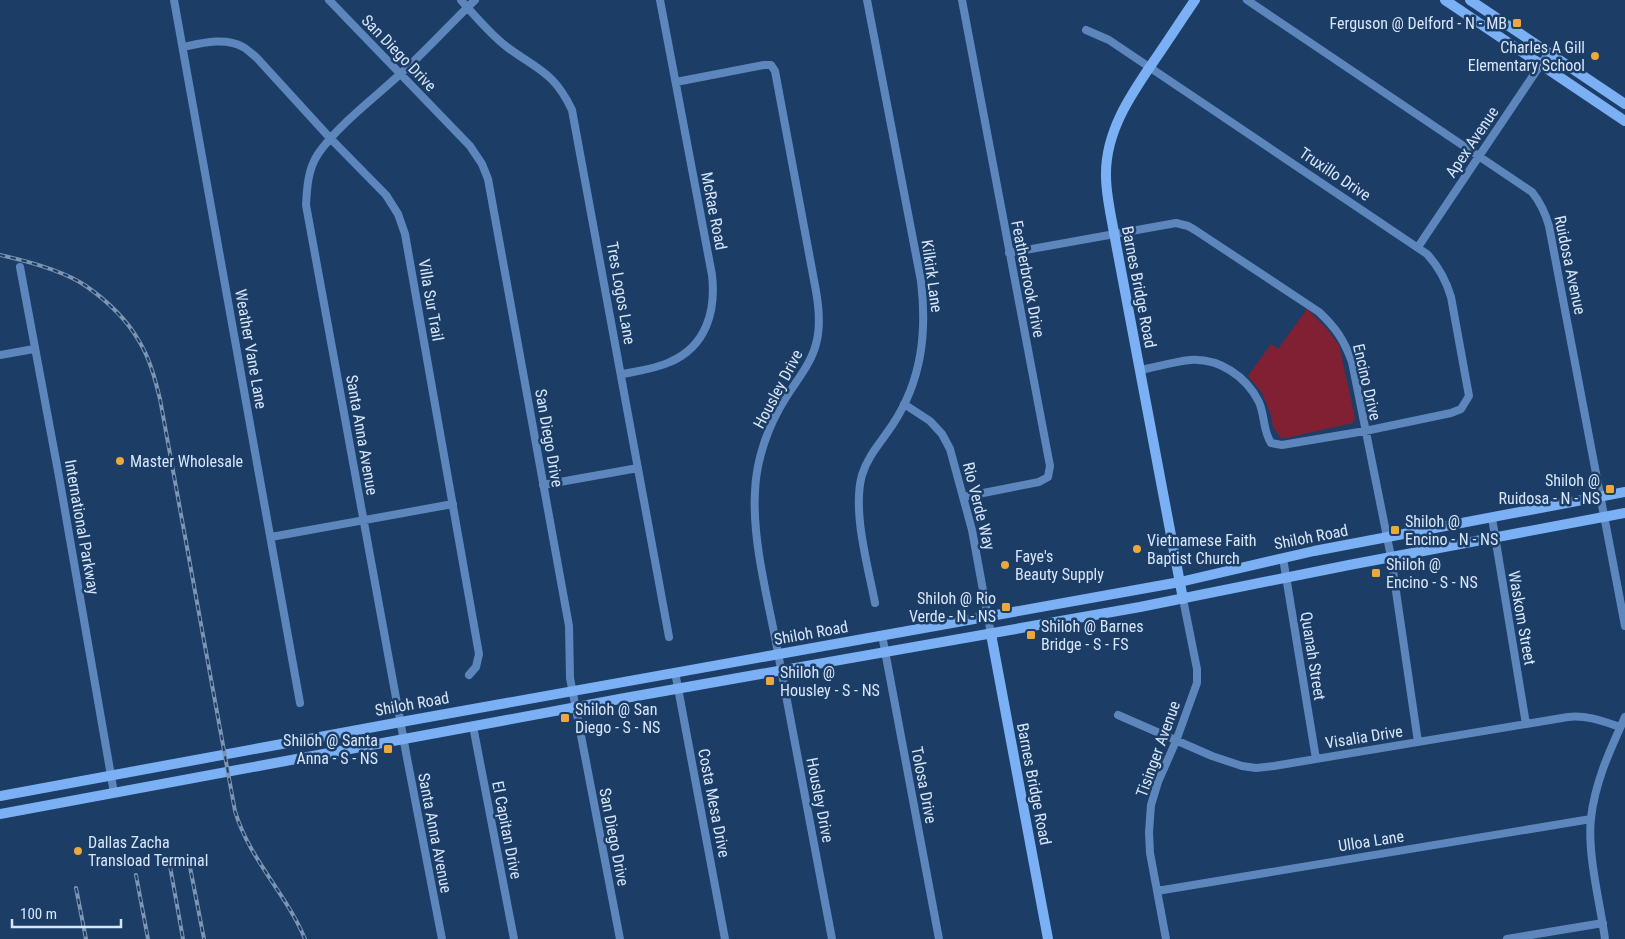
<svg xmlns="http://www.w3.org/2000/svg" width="1625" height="939" viewBox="0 0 1625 939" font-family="'Roboto Condensed',sans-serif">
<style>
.green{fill:#812032}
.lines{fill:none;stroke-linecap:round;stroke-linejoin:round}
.street{stroke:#5d87bc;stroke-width:8}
.secondary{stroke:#7bb0f4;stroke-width:10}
.rail-casing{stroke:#7d95b3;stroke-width:4}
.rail{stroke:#1c3d66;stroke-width:2;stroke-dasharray:5.5;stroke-linecap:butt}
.poi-dot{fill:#eda83b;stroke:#1c3d66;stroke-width:2}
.labels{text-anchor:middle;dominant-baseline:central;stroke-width:5;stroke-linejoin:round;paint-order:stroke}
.poi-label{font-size:16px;fill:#d7e6fa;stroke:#1c3d66;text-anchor:start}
.street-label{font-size:16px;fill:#d7e6fa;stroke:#1c3d66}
</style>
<rect width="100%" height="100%" fill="#1c3d66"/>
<!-- green -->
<path class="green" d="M1307 309 1327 329 1339 345 1355 418 1353 423 1286 438H1281L1273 427 1270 412 1262 393 1248 376 1271 344 1278 349Z"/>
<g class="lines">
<!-- street -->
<path class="street" d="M174 0 300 703
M329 0 470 146 482 164 488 179 569 626 570 678 620 939
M461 0C475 16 490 34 507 47 538 70 554 72 572 110L669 637
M867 0 921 281C927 332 922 380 893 424 882 441 868 455 862 475 852 511 868 566 875 603
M962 0 1050 466 1048 477 1039 482 963 497
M1247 0 1532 192C1541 203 1545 212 1549 226L1625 626
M1086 30 1109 40 1427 254C1439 267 1446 280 1451 297L1469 396 1461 409 1451 413 1365 431 1282 445 1271 443C1263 431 1265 416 1259 402 1246 376 1219 358 1190 360 1173 362 1156 367 1140 370
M183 47C202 43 225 37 243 47 247 49 252 54 256 57L330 138 386 195 398 214 405 234 479 654 476 667 469 675
M676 82 764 65H771L775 71 816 291C819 308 821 326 816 344 811 364 796 381 785 399 768 426 756 460 755 492 752 542 769 603 778 653 796 748 814 844 832 939
M1418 247 1549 52
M1009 253 1176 223 1188 226 1195 230 1319 312C1336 328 1344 340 1352 362L1391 557 1418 742
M20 267 60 482 114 793
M0 355 34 349
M622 374C638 371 655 369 670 362 707 346 716 310 712 275L660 0
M904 404 930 421 942 434 950 449 972 530 991 634
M543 485 638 468
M1492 518 1526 724
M271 537 453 504
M1283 558 1316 759
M882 635 939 939
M675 672 725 939
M1118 715 1212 756 1242 766 1256 768 1274 766 1568 717C1587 715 1602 721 1620 727
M473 726 514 939
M1157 891 1591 819
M442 939 407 758 306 205C307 187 308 169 318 154 336 127 374 98 398 76 425 52 449 25 475 0
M1166 939 1150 853 1149 832 1151 805 1158 782 1176 741 1197 683V669L1183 599
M1507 939 1603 923
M1605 939C1600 902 1587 854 1591 818 1595 782 1610 750 1625 717"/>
<!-- secondary -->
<path class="secondary" d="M1445 0 1625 121
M1470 0 1625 104
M1183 599 1114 233C1111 215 1106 195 1106 176 1105 131 1132 93 1156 58 1169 39 1182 19 1195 0
M991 634 1048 939
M0 796 401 722 1180 582 1314 551 1625 492
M0 814 625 698 1140 607 1349 565 1625 513"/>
<defs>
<path id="rail" d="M0 255C27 261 64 271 86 286 106 300 127 320 139 341 150 359 155 379 160 399L235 811C249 859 286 893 305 939
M189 862 204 939
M170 866 183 939
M136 875 148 939
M76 888 86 939"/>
</defs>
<!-- rail casing -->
<use href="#rail" class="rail-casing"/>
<!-- rail -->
<use href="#rail" class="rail"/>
</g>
<!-- markers -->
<g class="poi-dot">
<rect x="1512" y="18" width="10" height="10" rx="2.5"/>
<circle cx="1595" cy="56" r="5"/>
<circle cx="120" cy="461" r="5"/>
<rect x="1605" y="484" width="10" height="10" rx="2.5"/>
<rect x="1390" y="525" width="10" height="10" rx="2.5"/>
<circle cx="1137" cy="549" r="5"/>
<circle cx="1005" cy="565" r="5"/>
<rect x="1371" y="568" width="10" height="10" rx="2.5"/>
<rect x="1001" y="602" width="10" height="10" rx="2.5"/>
<rect x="1026" y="630" width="10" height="10" rx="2.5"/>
<rect x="765" y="676" width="10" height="10" rx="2.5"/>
<rect x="560" y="713" width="10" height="10" rx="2.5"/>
<rect x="383" y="744" width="10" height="10" rx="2.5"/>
<circle cx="78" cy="851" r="5"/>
</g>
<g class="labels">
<!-- poi labels -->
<g class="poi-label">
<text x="1507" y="23" text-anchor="end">Ferguson @ Delford - N - MB</text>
<text x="1585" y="47" text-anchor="end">Charles A Gill<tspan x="1585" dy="18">Elementary School</tspan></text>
<text x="130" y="461">Master Wholesale</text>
<text x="1600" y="480" text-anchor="end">Shiloh @<tspan x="1600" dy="18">Ruidosa - N - NS</tspan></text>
<text x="1405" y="521">Shiloh @<tspan x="1405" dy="18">Encino - N - NS</tspan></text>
<text x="1147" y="540">Vietnamese Faith<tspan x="1147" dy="18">Baptist Church</tspan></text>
<text x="1015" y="556">Faye's<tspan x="1015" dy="18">Beauty Supply</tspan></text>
<text x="1386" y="564">Shiloh @<tspan x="1386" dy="18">Encino - S - NS</tspan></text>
<text x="996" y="598" text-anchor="end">Shiloh @ Rio<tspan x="996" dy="18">Verde - N - NS</tspan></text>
<text x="1041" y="626">Shiloh @ Barnes<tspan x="1041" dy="18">Bridge - S - FS</tspan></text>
<text x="780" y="672">Shiloh @<tspan x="780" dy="18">Housley - S - NS</tspan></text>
<text x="575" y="709">Shiloh @ San<tspan x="575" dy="18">Diego - S - NS</tspan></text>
<text x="378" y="740" text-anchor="end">Shiloh @ Santa<tspan x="378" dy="18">Anna - S - NS</tspan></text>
<text x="88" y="842">Dallas Zacha<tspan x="88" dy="18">Transload Terminal</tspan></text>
</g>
<!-- street labels -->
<g class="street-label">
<text transform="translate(399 53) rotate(46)">San Diego Drive</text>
<text transform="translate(1472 142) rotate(-56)">Apex Avenue</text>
<text transform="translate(1335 174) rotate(34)">Truxillo Drive</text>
<text transform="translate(714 211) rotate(79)">McRae Road</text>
<text transform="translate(1570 265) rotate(78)">Ruidosa Avenue</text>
<text transform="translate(932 276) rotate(82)">Kilkirk Lane</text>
<text transform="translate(1028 279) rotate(79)">Featherbrook Drive</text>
<text transform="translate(1139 287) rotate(79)">Barnes Bridge Road</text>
<text transform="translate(621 293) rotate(80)">Tres Logos Lane</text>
<text transform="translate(431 300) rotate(80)">Villa Sur Trail</text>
<text transform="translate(251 349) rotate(80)">Weather Vane Lane</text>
<text transform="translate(1367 382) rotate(77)">Encino Drive</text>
<text transform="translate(778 389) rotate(-62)">Housley Drive</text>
<text transform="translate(362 435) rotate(80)">Santa Anna Avenue</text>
<text transform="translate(549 438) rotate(80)">San Diego Drive</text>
<text transform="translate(979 506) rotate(76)">Rio Verde Way</text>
<text transform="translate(82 527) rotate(80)">International Parkway</text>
<text transform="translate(1311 537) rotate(-11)">Shiloh Road</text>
<text transform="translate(1522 618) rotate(80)">Waskom Street</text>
<text transform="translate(811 633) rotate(-10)">Shiloh Road</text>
<text transform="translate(1313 656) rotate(81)">Quanah Street</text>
<text transform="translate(412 704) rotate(-10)">Shiloh Road</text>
<text transform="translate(1364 737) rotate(-9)">Visalia Drive</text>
<text transform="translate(1158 749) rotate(-70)">Tisinger Avenue</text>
<text transform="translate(1034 784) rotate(79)">Barnes Bridge Road</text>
<text transform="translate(924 785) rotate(79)">Tolosa Drive</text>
<text transform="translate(820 800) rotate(79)">Housley Drive</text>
<text transform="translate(714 803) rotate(79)">Costa Mesa Drive</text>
<text transform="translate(507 830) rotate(79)">El Capitan Drive</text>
<text transform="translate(435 833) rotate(79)">Santa Anna Avenue</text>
<text transform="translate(614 837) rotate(79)">San Diego Drive</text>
<text transform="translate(1371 841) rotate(-9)">Ulloa Lane</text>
</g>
</g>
<!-- scale -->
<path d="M12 919v8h109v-8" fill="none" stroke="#d7e6fa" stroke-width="2.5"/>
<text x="20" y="919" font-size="15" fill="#d7e6fa" stroke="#1c3d66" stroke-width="4" paint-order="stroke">100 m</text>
</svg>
